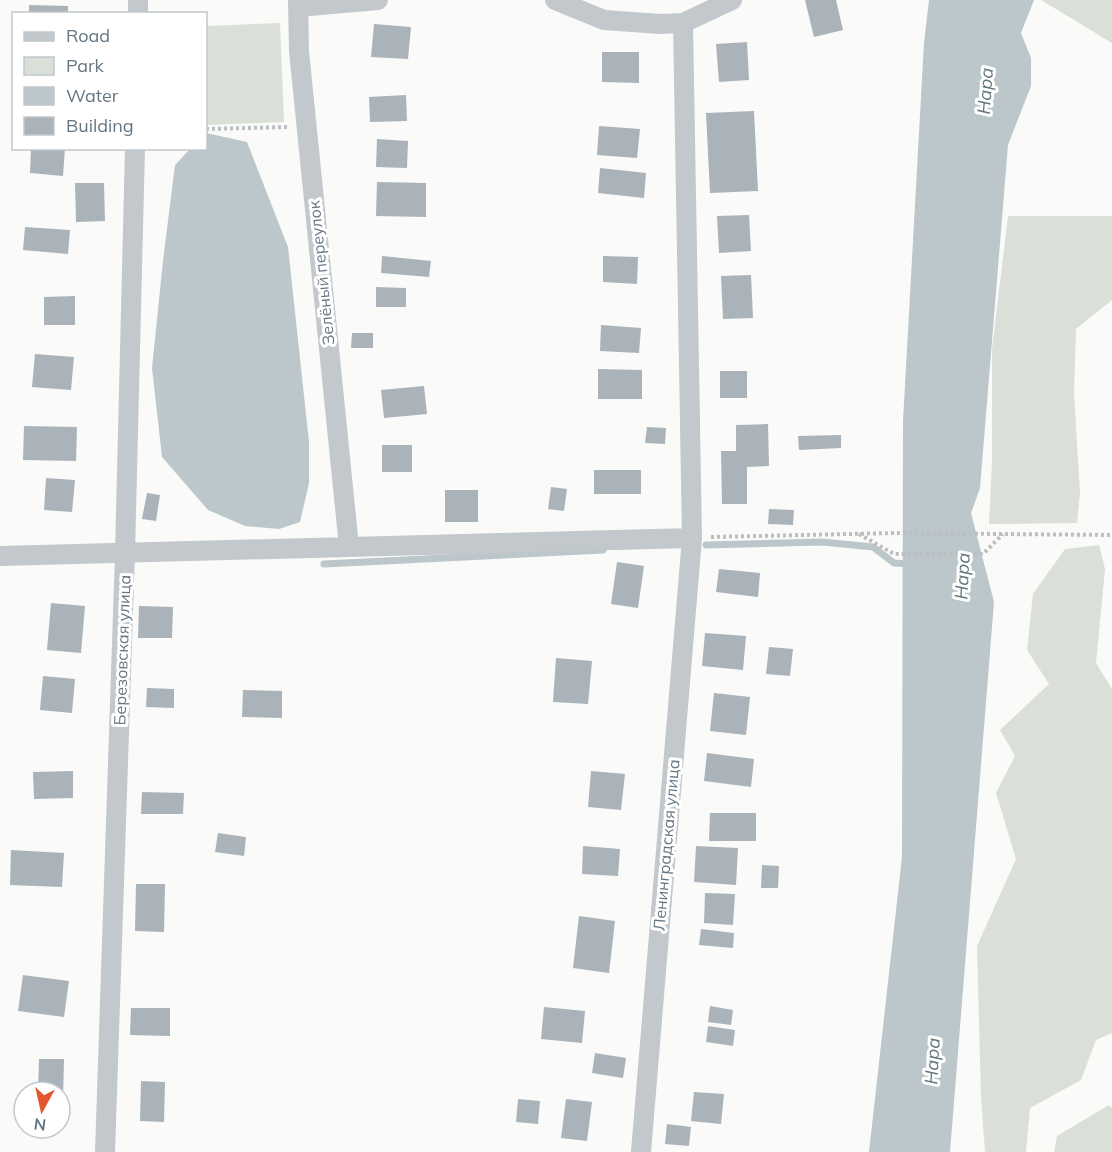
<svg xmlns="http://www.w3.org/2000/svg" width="1112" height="1152" viewBox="0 0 1112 1152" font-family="Mulish,sans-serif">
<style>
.green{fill:#dadfd7}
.water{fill:#bbc7cb}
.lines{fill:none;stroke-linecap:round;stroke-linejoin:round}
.stream{stroke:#bbc7cb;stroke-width:7}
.building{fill:#aab3b9}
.path{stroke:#bbbfc2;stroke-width:4;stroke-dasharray:3 3;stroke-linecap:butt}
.minor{stroke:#c3c8cc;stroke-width:20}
.labels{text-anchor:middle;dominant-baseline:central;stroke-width:6;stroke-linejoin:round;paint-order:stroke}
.street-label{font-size:16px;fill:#657683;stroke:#fff}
.water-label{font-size:18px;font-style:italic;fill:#60757c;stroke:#fff}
</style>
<rect width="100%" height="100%" fill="#fafaf8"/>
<!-- green -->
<path class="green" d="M1041 0H1112V43Z
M280 23 284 122 206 125V26Z
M1008 216H1112V300L1076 329 1074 393 1080 493 1077 523 989 524 992 462V349Z
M1099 545 1105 569 1096 663 1112 689V1033L1096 1040 1081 1080 1030 1108 1026 1152H985L981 1096 977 946 1016 859 996 793 1015 756 1000 730 1049 684 1027 650 1033 594 1065 549Z
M1109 1105 1112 1108V1152H1054L1057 1136Z"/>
<!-- water -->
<path class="water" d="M929 0H1034L1021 33 1031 58V86L1008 145 980 488 971 513 994 602 950 1152H869L902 857 903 421 924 43Z
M206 133 247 142 288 247 309 442V483L300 522 279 529 245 526 208 510 162 457 152 368 163 261 175 165 190 149 206 148Z"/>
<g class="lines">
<!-- stream -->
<path class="stream" d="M706 545 822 542 873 547 894 563 911 564
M324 564 603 550"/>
</g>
<!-- building -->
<path class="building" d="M805 0H836L843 30 814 37Z
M29 5 68 6V14H29Z
M374 24 411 27 408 59 371 57Z
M747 42 749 80 719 82 716 44Z
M602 52H639V83L602 82Z
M406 95 407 121 370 122 369 97Z
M754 111 758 191 710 193 706 113Z
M599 126 640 129 637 158 597 155Z
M377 139 408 141 407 168 376 167Z
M31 148H65L63 176 30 173Z
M600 168 646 173 644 198 598 193Z
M377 182 426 183V217L376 216Z
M75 183H104L105 221 76 222Z
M749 215 751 251 719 253 717 216Z
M25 227 70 230 68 254 23 250Z
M382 256 431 261 429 277 381 273Z
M603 256 638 257 637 284 603 282Z
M751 275 753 318 723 319 721 276Z
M376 287 406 288V307H376Z
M75 296V325H44V297Z
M601 325 641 328 639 353 600 351Z
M352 333H373V348H351Z
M35 354 74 357 71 390 32 387Z
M598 369 642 370V399H598Z
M720 371H747V398H720Z
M424 386 427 414 384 418 381 390Z
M768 424 769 466 747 467V504H722L721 451H736V425Z
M24 426 77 427 76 461 23 460Z
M647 427 666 428 665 444 645 443Z
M841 435V448L799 450 798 436Z
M382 445H412V472H382Z
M594 470H641V494H594Z
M46 478 75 480 72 512 44 510Z
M551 487 567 489 564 511 548 509Z
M445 490H478V522H445Z
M147 493 160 495 156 521 142 519Z
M769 509 794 510 793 525 768 524Z
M617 562 644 566 638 608 611 604Z
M719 569 760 573 758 597 716 592Z
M51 603 85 606 81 653 47 650Z
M139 606 173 607 172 638H138Z
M705 633 746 636 743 670 702 666Z
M769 647 793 649 790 676 766 674Z
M556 658 592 661 588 704 553 702Z
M43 676 75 679 72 713 40 710Z
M147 688 174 689V708L146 707Z
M243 690 282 691V718L242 717Z
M714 693 750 697 746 735 710 731Z
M707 753 754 759 751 787 704 781Z
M73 771V798L34 799 33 772Z
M591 771 625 774 621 810 588 807Z
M142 792 184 793 183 814H141Z
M710 813H756V841H709Z
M218 833 246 837 244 856 215 852Z
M583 846 620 849 618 876 582 874Z
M696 846 738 848 736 885 694 882Z
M11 850 64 853 62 887 10 885Z
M762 865 779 866 778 888H761Z
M136 884H165L164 932 135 931Z
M705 893 735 894 733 925 704 923Z
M579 916 615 921 609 973 573 968Z
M701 929 734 933 733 948 699 945Z
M23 975 69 981 64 1017 18 1011Z
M710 1006 733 1010 731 1025 708 1022Z
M544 1007 585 1011 582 1043 541 1039Z
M131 1008H170V1036L130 1035Z
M708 1026 735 1030 733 1046 706 1042Z
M595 1053 626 1058 623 1078 592 1073Z
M39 1059H64L63 1101H60V1092H38Z
M141 1081 165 1082 164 1122 140 1121Z
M694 1092 724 1094 721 1124 691 1121Z
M518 1099 540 1101 538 1124 516 1122Z
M566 1099 592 1102 587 1141 561 1138Z
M667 1124 691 1127 689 1146 665 1144Z"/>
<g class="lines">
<!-- path -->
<path class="path" d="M206 129 289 127
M859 534 894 554H983L1003 534
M711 537 894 533 1112 535"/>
<!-- minor -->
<path class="minor" d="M298 0 299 51 349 547
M555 0 604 20 661 24 683 23 732 0
M298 7 378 0
M138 14V0
M0 556 692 538
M105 1152 125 553 135 148
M641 1152 692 538 683 23"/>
</g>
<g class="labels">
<!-- street labels -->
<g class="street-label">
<text transform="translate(321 273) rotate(-96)">Зелёный переулок</text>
<text transform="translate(122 650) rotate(-88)">Березовская улица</text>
<text transform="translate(666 845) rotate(-85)">Ленинградская улица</text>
</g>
<!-- water labels -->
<g class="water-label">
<text transform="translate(985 91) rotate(-86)">Нара</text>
<text transform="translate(962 576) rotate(-87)">Нара</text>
<text transform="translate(932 1061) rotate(-87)">Нара</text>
</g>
</g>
<!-- legend -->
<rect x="12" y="12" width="195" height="138" fill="#ffffff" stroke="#c1c8cd" stroke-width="1.5"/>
<rect x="24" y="32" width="30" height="9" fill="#c3c8cc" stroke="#c1c8cd" stroke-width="1.5"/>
<text x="66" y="42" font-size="18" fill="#657683">Road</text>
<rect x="24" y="57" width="30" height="18" fill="#dadfd7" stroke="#c1c8cd" stroke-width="1.5"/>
<text x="66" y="72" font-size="18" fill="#657683">Park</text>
<rect x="24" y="87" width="30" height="18" fill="#bbc7cb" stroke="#c1c8cd" stroke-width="1.5"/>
<text x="66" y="102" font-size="18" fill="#657683">Water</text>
<rect x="24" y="117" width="30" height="18" fill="#aab3b9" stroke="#c1c8cd" stroke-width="1.5"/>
<text x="66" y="132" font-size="18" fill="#657683">Building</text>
<!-- north arrow -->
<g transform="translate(42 1110) rotate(188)"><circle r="28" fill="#ffffff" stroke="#c1c8cd" stroke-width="1.5"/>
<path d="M0-4.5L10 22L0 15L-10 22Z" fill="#e4572e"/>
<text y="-9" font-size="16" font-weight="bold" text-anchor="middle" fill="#657683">N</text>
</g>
</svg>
